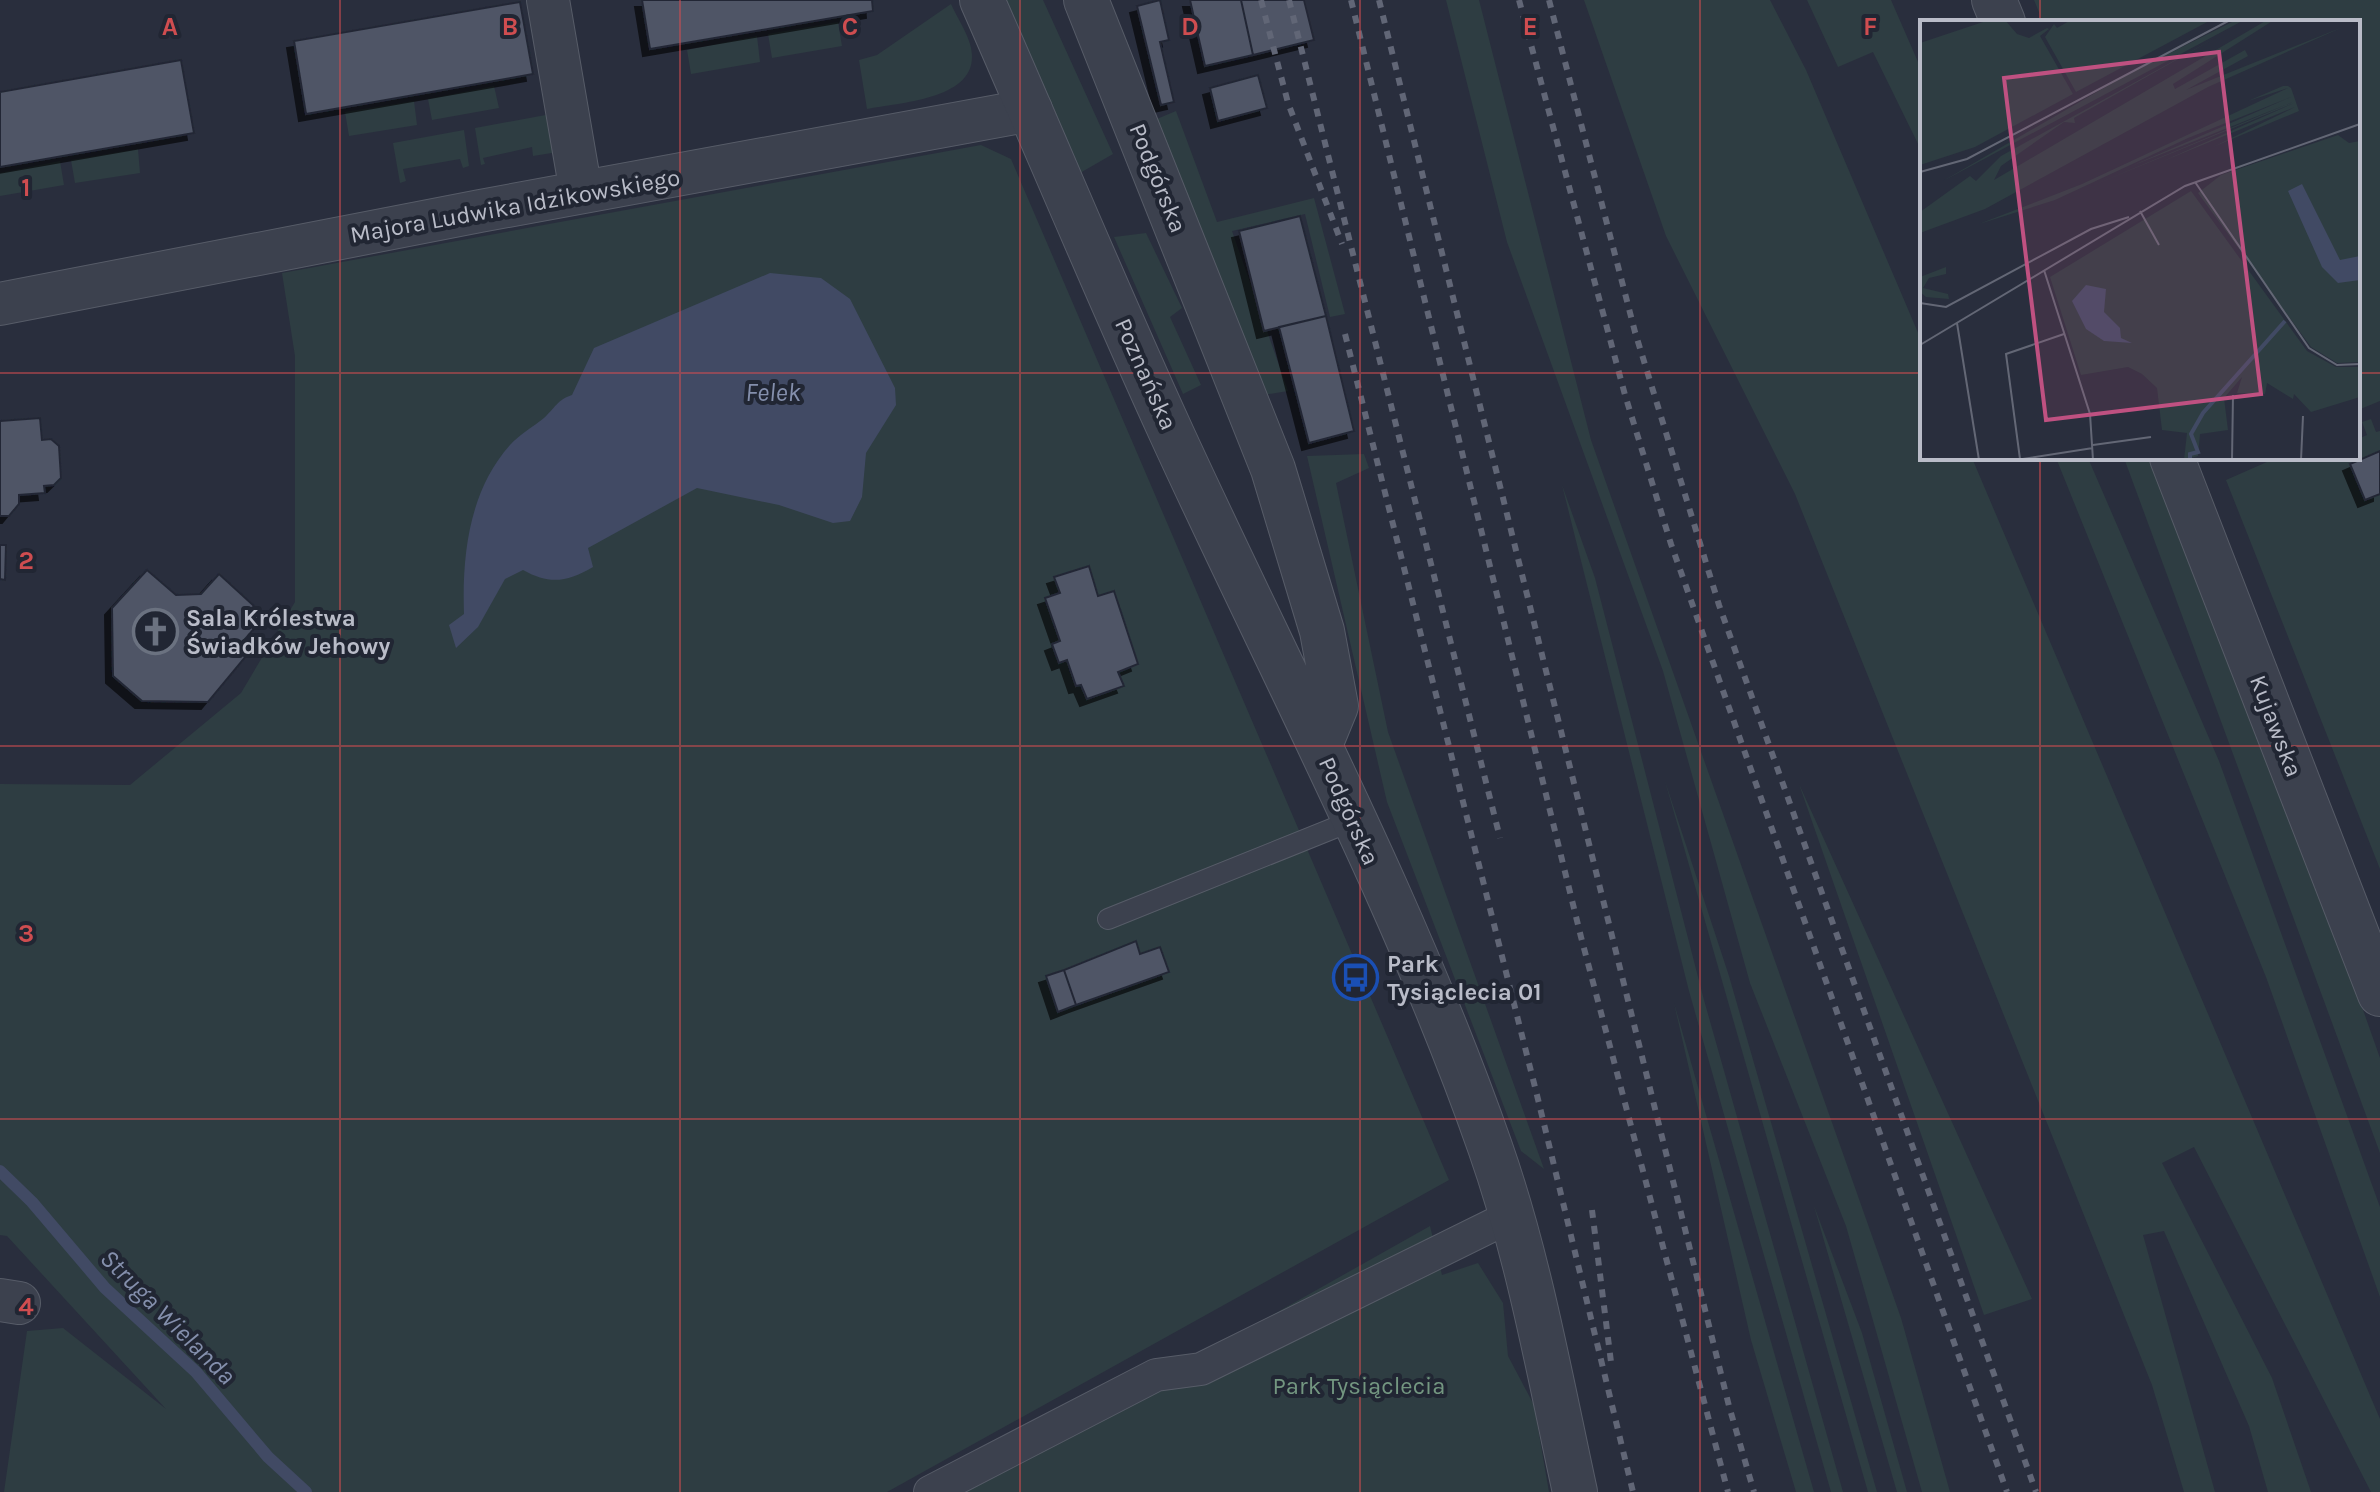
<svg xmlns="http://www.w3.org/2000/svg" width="2380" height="1492" viewBox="0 0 2380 1492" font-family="Karla,sans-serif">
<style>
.green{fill:#2e3d42}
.water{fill:#414a64}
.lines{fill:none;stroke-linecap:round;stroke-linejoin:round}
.stream{stroke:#414a64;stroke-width:12}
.building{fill:#4f5566;stroke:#232835;stroke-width:2;filter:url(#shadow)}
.service-casing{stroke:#575c68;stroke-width:22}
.pedestrian-casing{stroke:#575c68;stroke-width:34}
.minor-casing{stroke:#575c68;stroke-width:44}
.tertiary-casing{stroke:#575c68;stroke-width:46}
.service{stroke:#3c414e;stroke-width:20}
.pedestrian{stroke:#3c414e;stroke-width:32}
.minor{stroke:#3c414e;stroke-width:42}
.tertiary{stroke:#3c414e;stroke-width:44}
.rail{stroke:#616676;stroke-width:6;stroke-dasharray:8 8;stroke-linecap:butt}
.grid{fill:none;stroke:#cf4d50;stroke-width:2;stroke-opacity:0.55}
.labels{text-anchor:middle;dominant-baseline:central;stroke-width:8;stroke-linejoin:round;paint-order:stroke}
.street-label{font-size:24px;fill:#b9bcc8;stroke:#212633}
.poi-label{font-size:24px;font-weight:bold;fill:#b9bcc8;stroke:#212633;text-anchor:start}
.park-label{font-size:24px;fill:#739680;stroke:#212633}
.water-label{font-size:26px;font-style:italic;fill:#848fac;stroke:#212633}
.inset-river{fill:none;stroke:#414a64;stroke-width:4}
.inset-road{fill:none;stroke:#636775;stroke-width:2}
.view{fill:#bf5181;fill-opacity:0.15;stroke:#bf5181;stroke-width:4}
.inset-edge{fill:none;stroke:#b9bcc8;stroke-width:4}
.grid-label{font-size:26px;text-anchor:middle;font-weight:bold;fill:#cf4d50;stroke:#212633;stroke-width:8;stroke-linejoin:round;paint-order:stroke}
</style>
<defs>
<filter id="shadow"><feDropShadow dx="-7" dy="7" stdDeviation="0" flood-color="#0009"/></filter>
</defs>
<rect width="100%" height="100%" fill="#292e3d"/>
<!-- green -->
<path class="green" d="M1004 0H1043L1113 154 1080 173Z
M1446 0H1479L1591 440 1901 1318 1950 1492H1922L1846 1226 1750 983 1663 671 1507 242Z
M1584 0H1770L1806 70 1922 342V458H1972L2380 1419V1492H2371L2194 1147 2162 1163 2272 1378 2311 1492H2268L2249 1426 2164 1231 2143 1235 2215 1492H2184L2152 1385 1795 494 1666 236Z
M1807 0H1891L1922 71V152L1873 52 1838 67Z
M2034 0H2380V401L2358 410V22H2043Z
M951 4C957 17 966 31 970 44 986 99 902 102 867 109L859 60 877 55Z
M838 22 842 46 772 58 768 34Z
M757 36 760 62 691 74 687 50Z
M494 86 499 108 432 120 428 99Z
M414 101 417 125 349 136 345 112Z
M1176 111 1217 222 1314 198 1345 314 1330 317 1305 214 1232 231 1288 391 1263 395 1152 121Z
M551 114 558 152 533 156 532 147 483 158 485 164 481 165 475 128Z
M464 130 469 166 463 168 460 159 403 169 406 181 400 183 393 143Z
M981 145 1011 159 1449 1180 887 1492H4L27 1331 63 1328 166 1409 7 1236 0 1235V784L130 785 241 693 295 602V356L282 273Z
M138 149 140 173 75 183 71 160Z
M60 161 64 185 0 196V173Z
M1146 233 1182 308 1170 317 1201 385 1183 394 1114 237Z
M2371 419 2376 432 2380 431V869L2226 480 2276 458H2358V439L2367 435 2362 422Z
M1364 454 1369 468 1336 483 1388 732 1544 1169 1521 1151 1387 802 1307 456Z
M2056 458H2088L2219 761 2380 1207V1297L2266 977Z
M2124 458H2148L2307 851 2380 1058V1153Z
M1562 485 1595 578 1704 1000 1843 1492H1831L1689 991Z
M1665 781 1729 976 1877 1492H1868Z
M1799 784 2032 1299 1984 1315Z
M1674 1003 1814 1492H1796L1751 1340Z
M1814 1206 1862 1333 1907 1492H1897Z
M1430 1226 1442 1275 1478 1263 1503 1303 1508 1356 1534 1405 1549 1492H958Z"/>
<!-- water -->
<path class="water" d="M770 273 821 278 850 299 895 388 896 405 866 453 862 497 850 521 833 523 779 505 697 488 588 548 593 567C567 582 550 585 523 570L505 579 478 627 456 648 449 625 464 614C462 555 469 491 510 445 520 434 533 427 544 418 555 408 557 400 572 395L594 348Z"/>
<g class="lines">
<!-- stream -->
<path class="stream" d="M0 1171 32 1202 105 1288 196 1372 268 1457 306 1492"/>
</g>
<!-- building -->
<path class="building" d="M642 0H872L873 11 650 49Z
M1160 0 1169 40 1160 42 1174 102 1161 105 1137 6Z
M1190 0H1241L1253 55 1205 66Z
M1241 0H1304L1314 40 1253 55Z
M520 2 533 74 306 114 294 41Z
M181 60 194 133 0 167V92Z
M1258 75 1267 108 1218 121 1210 88Z
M1300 216 1326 316 1264 331 1239 231Z
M1326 316 1354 431 1309 443 1279 327Z
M40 418 42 440 51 439 59 446 61 478 54 485 44 486 45 493 19 495V504L9 516H0V421Z
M2380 451V494L2365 500 2350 464Z
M0 545H6L5 580 0 579Z
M1089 566 1098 596 1114 591 1138 664 1118 672 1124 686 1087 699 1081 685 1076 686 1067 660 1059 663 1052 644 1060 641 1045 598 1060 593 1054 577Z
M147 570 176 595 201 594 219 574 265 616 239 646 247 655 208 702 142 701 113 676 112 608Z
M1136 941 1140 954 1160 947 1169 972 1076 1005 1064 970Z
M1064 970 1076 1005 1058 1012 1046 976Z"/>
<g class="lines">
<defs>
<path id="service" d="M1108 919 1354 820"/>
<path id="pedestrian" d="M930 1492 1156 1375 1201 1369 1511 1216"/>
<path id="minor" d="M548 0 581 192
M0 304 480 211 1031 110
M0 1300 19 1303"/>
<path id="tertiary" d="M982 0C1045 143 1105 288 1170 430 1278 666 1404 901 1490 1147 1529 1258 1550 1377 1575 1492
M1086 0 1273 469 1322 631 1336 706 1320 745
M1994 0 2003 22
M2172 458 2380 994"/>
</defs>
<!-- service casing -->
<use href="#service" class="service-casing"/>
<!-- pedestrian casing -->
<use href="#pedestrian" class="pedestrian-casing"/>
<!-- minor casing -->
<use href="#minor" class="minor-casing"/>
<!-- tertiary casing -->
<use href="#tertiary" class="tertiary-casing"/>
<!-- service -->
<use href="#service" class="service"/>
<!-- pedestrian -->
<use href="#pedestrian" class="pedestrian"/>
<!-- minor -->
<use href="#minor" class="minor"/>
<!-- tertiary -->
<use href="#tertiary" class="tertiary"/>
<!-- rail -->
<path class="rail" d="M1261 0 1288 103 1342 244
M1289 0 1500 838
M1351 0 1581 937 1728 1492
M1379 0 1729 1406 1754 1492
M1519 0 1625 395 1671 544 2007 1492
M1549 0 1635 332 1719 605 2036 1492
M1345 334 1536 1091 1633 1492
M1592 1210 1611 1362"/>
</g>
<!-- grid -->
<path class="grid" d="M340 0V1492M680 0V1492M1020 0V1492M1360 0V1492M1700 0V1492M2040 0V22M0 373H1922M2358 373H2380M2040 458V1492M0 746H2380M0 1119H2380"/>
<!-- icons -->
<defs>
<symbol id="church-ring" viewBox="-11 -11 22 22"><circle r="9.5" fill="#212633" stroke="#6b7280" stroke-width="1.5"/><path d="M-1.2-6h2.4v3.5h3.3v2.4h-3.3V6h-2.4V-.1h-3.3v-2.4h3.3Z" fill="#6b7280"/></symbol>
<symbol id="bus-ring" viewBox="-11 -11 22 22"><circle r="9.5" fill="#212633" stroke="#1a4fb4" stroke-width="1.5"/><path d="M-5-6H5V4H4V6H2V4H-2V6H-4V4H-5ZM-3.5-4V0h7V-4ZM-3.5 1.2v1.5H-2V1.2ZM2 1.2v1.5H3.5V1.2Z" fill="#1a4fb4"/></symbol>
</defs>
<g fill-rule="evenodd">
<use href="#church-ring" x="130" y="606" width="51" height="51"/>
<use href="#bus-ring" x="1330" y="952" width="51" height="51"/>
</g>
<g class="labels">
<!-- street labels -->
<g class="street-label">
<text transform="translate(1158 178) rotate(68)">Podgórska</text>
<text transform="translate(515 206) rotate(-10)">Majora Ludwika Idzikowskiego</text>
<text transform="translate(1146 374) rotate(66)">Poznańska</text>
<text transform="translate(2276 726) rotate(69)">Kujawska</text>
<text transform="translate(1349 811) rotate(66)">Podgórska</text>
</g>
<!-- poi labels -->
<g class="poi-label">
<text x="186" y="618">Sala Królestwa<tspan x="186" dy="28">Świadków Jehowy</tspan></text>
<text x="1387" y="964">Park<tspan x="1387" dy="28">Tysiąclecia 01</tspan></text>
</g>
<!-- park labels -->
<g class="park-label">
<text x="1359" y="1386">Park Tysiąclecia</text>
</g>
<!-- water labels -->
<g class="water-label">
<text x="773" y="392">Felek</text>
<text transform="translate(168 1317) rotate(45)">Struga Wielanda</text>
</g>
</g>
<!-- overview -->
<g transform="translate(1920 20)">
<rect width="440" height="440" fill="#292e3d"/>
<path d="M69 0H85L97 14 109 18 127 8 129 9 120 16 153 74 55 127 0 145V23ZM151 0H291L156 72 125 17 134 4 137 8ZM316 0H324L23 161 208 54ZM347 0H354L253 64 255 69 325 30 328 36 266 70 423 7 288 67 65 189 0 213V192L50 156 56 161 81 136 297 17 154 98 155 103 144 102 81 146 74 160ZM363 66H368L371 68 379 91 293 127 375 87 241 142 374 83 169 167 373 82 209 147 371 77 268 118 369 71 135 180 59 204 162 164 368 68 328 81ZM418 115 429 123 440 121V342L417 343 391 327 278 173 301 155ZM271 171 387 331 416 347H440V377L391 392 374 374 373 379 347 363 345 374 317 373 322 357 304 378 308 410 280 414 278 436 264 440 267 413 242 410 237 368 222 354 208 347 161 355 130 257ZM26 247V254L9 258 3 268 28 274 29 279 6 277 0 272V257Z" fill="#2e3d42"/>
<path d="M382 164 420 240 440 236V260L418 263 402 247 368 171ZM166 265 186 269 184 292 200 308 201 318 212 323 184 321 166 309 152 281Z" fill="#414a64"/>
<path class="inset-river" d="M270 440V434L278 432 271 414 283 393 365 301"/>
<path class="inset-road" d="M0 152 47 139 310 0M275 162 389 328 417 345 440 344M220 191 239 225M124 250 170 394 173 440M0 283 26 287 171 209 209 197M37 303 59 440M0 325 265 166 440 104M173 425 231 417M100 439 86 334 144 314M96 440 173 428M312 440 313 375M381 440 383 396"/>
<path class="view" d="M299 32 341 374 126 400 84 58Z"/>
<rect width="440" height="440" class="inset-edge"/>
</g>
<g class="grid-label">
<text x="170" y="35">A</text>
<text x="510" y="35">B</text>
<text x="850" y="35">C</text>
<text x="1190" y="35">D</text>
<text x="1530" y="35">E</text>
<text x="1870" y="35">F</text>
<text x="26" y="196">1</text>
<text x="26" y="569">2</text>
<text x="26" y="942">3</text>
<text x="26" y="1315">4</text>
</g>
</svg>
